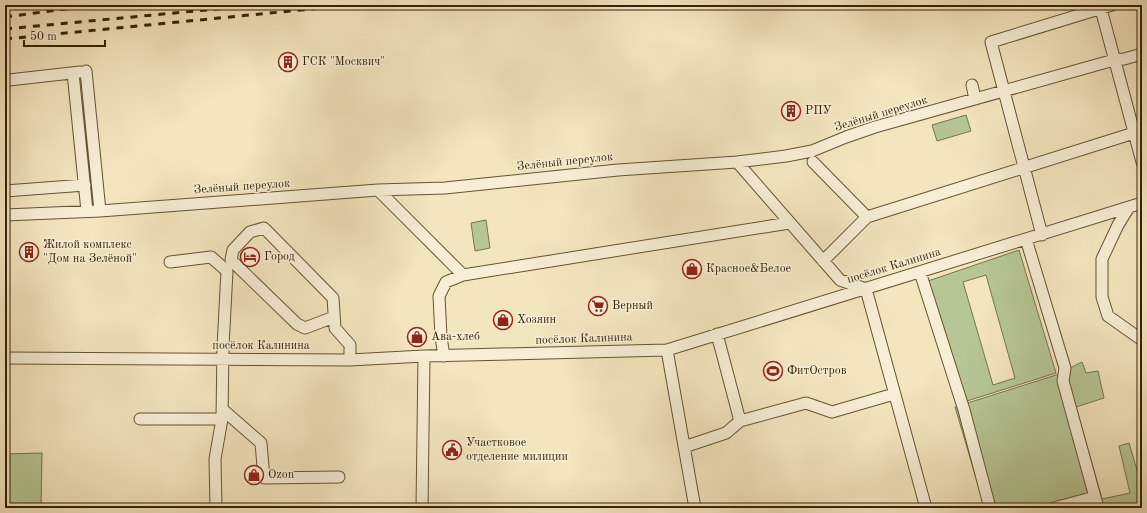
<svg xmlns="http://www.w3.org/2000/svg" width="1147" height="513" viewBox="0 0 1147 513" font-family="'Old Standard TT',serif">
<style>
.green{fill:#b6c695;stroke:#76744d;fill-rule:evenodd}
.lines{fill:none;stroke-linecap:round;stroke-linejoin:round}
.minor-casing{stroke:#655333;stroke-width:13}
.minor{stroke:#f7eed5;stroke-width:11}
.rail{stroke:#362205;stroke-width:3;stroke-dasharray:7 7;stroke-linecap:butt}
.labels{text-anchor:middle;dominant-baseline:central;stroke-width:3;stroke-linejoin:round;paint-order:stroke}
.poi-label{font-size:12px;fill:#362205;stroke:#f7eed5;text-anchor:start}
.street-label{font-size:12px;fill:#362205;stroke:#f7eed5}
</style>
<rect width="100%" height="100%" fill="#f3e5be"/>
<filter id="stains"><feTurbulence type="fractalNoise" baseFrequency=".005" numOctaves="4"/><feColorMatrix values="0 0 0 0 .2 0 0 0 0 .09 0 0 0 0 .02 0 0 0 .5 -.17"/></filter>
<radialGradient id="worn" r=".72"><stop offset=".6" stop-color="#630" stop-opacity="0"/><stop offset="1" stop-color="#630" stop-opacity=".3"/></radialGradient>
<!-- green -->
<path class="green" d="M966 115 971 131 937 141 932 125Z
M486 220 490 248 475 251 471 223Z
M1019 250 1056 373 967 401 928 281ZM986 275 1015 378 993 385 963 282Z
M1082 362 1086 373 1098 371 1104 398 1076 407 1102 499 1130 493 1119 446 1129 443 1137 470 1142 473V506L1135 508H1095L1092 499 1062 508H985L955 407 1056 375Z
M42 453 41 508H5V454Z"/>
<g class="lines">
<defs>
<path id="minor" d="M1101 9 1142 162
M86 71 100 211
M73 73 87 211
M9 80 80 72
M972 85 975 99
M737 162 840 280 866 289
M813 162 867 217
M378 190 463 275
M5 191 85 185
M1129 207 1118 225 1102 259V297L1108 316 1142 340
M5 215 100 211 378 190 445 188 618 170 737 162 786 156 812 151 846 137 875 127 1114 60 1124 59 1142 54
M1042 235 991 42 1112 5
M1026 239 1065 368 1063 381 1098 508
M823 261 867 217 1134 133
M920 272 964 410 990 508
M866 289 926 508
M334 317 305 328 297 324 231 260 233 250 250 232 264 228 333 298 335 328 350 345V360
M717 334 740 421 806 403 832 412 894 394
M667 350 695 508
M444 356 441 337 439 296 446 282 463 275 789 223
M5 358 350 360 424 356 667 350 1142 203
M222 409 261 443 264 478 339 477
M140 419H222L223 347 227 271 211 257 170 262
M684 447 726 433 740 421
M216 508 215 459 222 419
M422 508 424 356
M1054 508 1095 497"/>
</defs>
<!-- minor casing -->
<use href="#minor" class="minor-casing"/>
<!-- minor -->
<use href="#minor" class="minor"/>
<!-- rail -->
<path class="rail" d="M5 8 33 5
M5 17 95 5
M5 29 259 5
M5 39 352 5"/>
</g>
<!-- icons -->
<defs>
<symbol id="building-ring" viewBox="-11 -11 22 22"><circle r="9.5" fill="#f7eed5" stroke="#8f2418" stroke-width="1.5"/><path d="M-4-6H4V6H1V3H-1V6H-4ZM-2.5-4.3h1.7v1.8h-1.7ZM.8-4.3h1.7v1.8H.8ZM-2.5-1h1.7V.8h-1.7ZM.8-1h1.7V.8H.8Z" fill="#8f2418"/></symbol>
<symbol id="hotel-ring" viewBox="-11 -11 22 22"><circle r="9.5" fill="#f7eed5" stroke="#8f2418" stroke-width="1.5"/><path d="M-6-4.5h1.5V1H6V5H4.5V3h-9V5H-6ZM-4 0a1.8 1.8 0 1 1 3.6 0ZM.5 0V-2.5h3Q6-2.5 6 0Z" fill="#8f2418"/></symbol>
<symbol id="shop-ring" viewBox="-11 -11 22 22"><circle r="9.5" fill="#f7eed5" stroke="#8f2418" stroke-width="1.5"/><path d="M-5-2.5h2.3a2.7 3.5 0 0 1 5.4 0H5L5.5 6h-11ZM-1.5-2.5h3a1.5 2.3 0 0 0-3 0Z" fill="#8f2418"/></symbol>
<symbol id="supermarket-ring" viewBox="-11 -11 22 22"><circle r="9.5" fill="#f7eed5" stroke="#8f2418" stroke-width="1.5"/><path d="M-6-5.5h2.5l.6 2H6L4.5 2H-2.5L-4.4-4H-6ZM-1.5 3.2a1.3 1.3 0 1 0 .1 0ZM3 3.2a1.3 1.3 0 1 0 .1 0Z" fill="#8f2418"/></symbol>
<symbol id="stadium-ring" viewBox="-11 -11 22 22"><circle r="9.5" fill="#f7eed5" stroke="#8f2418" stroke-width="1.5"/><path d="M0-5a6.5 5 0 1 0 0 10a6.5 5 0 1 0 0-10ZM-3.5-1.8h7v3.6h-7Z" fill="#8f2418"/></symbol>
<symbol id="civic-ring" viewBox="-11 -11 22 22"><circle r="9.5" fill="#f7eed5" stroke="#8f2418" stroke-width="1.5"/><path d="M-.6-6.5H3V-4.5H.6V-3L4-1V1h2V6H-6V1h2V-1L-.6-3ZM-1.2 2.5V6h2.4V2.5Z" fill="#8f2418"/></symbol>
</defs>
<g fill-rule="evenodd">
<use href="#building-ring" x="277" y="51" width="22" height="22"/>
<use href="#building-ring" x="780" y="100" width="22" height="22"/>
<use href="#building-ring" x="18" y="241" width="22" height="22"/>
<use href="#hotel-ring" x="239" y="246" width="22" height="22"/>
<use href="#shop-ring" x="681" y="258" width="22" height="22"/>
<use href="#supermarket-ring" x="587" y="295" width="22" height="22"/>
<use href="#shop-ring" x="492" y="309" width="22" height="22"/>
<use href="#shop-ring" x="406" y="326" width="22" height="22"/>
<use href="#stadium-ring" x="762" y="360" width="22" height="22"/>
<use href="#civic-ring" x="441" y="439" width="22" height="22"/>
<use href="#shop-ring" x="243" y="464" width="22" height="22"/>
</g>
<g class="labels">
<!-- poi labels -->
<g class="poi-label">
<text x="302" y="62">ГСК "Москвич"</text>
<text x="805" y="111">РПУ</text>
<text x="43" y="245">Жилой комплекс<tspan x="43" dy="14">"Дом на Зелёной"</tspan></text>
<text x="264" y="257">Город</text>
<text x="706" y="269">Красное&amp;Белое</text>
<text x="612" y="306">Верный</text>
<text x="517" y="320">Хозяин</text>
<text x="431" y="337">Ава-хлеб</text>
<text x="787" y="371">ФитОстров</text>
<text x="466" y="443">Участковое<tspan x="466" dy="14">отделение милиции</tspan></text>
<text x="268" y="475">Ozon</text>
</g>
<!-- street labels -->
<g class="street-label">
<text transform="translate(881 114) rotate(-17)">Зелёный переулок</text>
<text transform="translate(565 162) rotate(-6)">Зелёный переулок</text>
<text transform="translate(242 187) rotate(-4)">Зелёный переулок</text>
<text transform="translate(894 266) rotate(-17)">посёлок Калинина</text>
<text transform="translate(584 339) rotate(-2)">посёлок Калинина</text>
<text x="261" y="346">посёлок Калинина</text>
</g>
</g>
<!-- margin -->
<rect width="1147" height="513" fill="none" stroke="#f3e5be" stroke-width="20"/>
<rect x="6" y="6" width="1135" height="501" fill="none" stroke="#362205" stroke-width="2"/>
<rect x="10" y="10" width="1127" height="493" fill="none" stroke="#362205"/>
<!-- scale -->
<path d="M24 40v6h81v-6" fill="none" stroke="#362205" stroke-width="2"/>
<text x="30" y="40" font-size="12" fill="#362205" stroke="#f7eed5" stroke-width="3" paint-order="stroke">50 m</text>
<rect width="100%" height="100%" filter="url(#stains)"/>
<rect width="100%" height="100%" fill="url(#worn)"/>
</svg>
